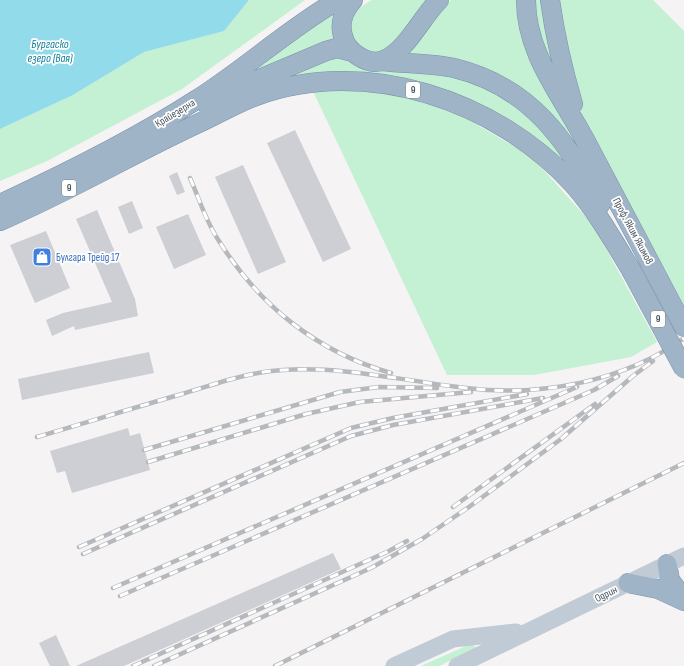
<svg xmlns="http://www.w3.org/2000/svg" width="684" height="666" viewBox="0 0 684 666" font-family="'Sofia Sans Condensed',sans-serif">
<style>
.green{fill:#c4f0d4}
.water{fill:#92dbeb}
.building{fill:#cdcfd5}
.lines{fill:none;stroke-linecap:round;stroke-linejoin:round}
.trunk-casing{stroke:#7791ab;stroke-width:20}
.secondary{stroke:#c1cbd5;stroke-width:17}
.trunk{stroke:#a0b4c8;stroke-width:19}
.rail-casing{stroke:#b5b8bd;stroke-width:4.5}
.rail{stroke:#fff;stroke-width:3;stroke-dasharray:9;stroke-linecap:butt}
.trunk-bridge-casing{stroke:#7791ab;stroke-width:20;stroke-linecap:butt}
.trunk-bridge{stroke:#a0b4c8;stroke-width:19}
.labels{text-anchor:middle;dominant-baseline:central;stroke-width:3.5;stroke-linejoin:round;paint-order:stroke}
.shield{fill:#fff;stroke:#808990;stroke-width:1}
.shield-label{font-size:10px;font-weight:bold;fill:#4a5660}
.street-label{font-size:11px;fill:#4a5660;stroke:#fff}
.shop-label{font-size:11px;fill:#366cbe;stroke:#fff;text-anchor:start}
.water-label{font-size:12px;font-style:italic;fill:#0f7e96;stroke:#fff}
</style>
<rect width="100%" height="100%" fill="#f5f3f3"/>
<!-- green -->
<path class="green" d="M249 0H305L182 89 47 161 0 181V129L73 95 144 52 223 31Z
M372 0H429L383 54 361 50C358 45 350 37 349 31 347 16 361 6 372 0Z
M451 0H520L559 111 591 174 513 86 405 59 438 13Z
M532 0H547L558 74 543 58Z
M558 0H653L684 31V305L602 154 579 108Z
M342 7 339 43 221 93Z
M335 53 450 71 526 107 576 174 439 92 252 87Z
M312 89 381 91 454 111 532 157 593 225 657 342 631 357 534 375H447Z
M473 643 476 648 439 666H421Z"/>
<!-- water -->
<path class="water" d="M0 0H249L224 31 144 52 73 95 0 129Z"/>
<!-- building -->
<path class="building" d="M295 130 351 249 323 262 267 143Z
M243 165 286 262 258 274 215 177Z
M177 172 185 192 177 195 169 176Z
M132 201 143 228 129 234 118 207Z
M97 210 135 299 138 316 75 330 74 326 52 336 46 320 63 313 112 302 76 219Z
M188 214 206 255 174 269 156 227Z
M46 231 70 288 35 303 10 245Z
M149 352 154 373 22 400 18 379Z
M128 428 130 436 140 433 150 470 72 493 65 471 57 473 50 451Z
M333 553 341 569 124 666H76Z
M56 635 70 666H50L39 643Z"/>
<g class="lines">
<defs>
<path id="trunk" d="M353 0C344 10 339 23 343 36 346 51 368 67 384 60 407 50 421 18 439 0
M526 0C526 54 561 94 585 140 618 203 651 265 684 327
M550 0C555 36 563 70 573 104
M382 61C406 64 431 63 454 68 529 86 568 140 600 205
M208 106 243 86 326 51 337 48 353 52
M0 204C67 173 134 140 196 100 245 69 288 29 338 0
M0 221C68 192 132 154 199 123 218 114 237 103 256 96 366 56 496 100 573 184 596 210 613 240 631 270
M667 564 670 580 684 599
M628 583 658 589 684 601"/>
</defs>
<!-- trunk casing -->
<use href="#trunk" class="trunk-casing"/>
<!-- secondary -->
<path class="secondary" d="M394 666 453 639 516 632
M457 666 684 556"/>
<!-- trunk -->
<use href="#trunk" class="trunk"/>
<defs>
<path id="rail" d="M190 178C199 198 206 222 219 241 259 305 317 352 391 373
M37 437C85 423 133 408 182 394 215 384 248 372 283 370 344 366 405 381 466 388 540 397 623 382 684 338
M144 450 340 392 379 387 437 388
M148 462 306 414 360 402 471 392
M453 507 595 404
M79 547 351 428 393 418 527 394
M83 554 351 436 393 425 543 398
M113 588 577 387
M120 596 594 390 618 376
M133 666 389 551 407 541
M154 666 371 568 422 539 469 507 561 439 633 376 653 361
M275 666 684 463"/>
</defs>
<!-- rail casing -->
<use href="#rail" class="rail-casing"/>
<!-- rail -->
<use href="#rail" class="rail"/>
<defs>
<path id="trunk-bridge" d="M631 270 684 369"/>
</defs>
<!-- trunk-bridge casing -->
<use href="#trunk-bridge" class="trunk-bridge-casing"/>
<!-- trunk-bridge -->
<use href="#trunk-bridge" class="trunk-bridge"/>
</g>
<!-- icons -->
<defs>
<symbol id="shop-square" viewBox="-11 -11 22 22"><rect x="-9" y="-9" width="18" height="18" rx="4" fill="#3f7fe0" stroke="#fff"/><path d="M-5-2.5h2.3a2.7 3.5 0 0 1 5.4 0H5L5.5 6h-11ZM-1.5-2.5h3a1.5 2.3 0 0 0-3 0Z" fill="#fff"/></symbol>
</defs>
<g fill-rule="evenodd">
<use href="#shop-square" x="31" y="246" width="22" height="22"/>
</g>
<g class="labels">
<!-- shield labels -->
<g class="shield">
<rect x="406" y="82" width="14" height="16" rx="3"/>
<rect x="62" y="180" width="14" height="16" rx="3"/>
<rect x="651" y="311" width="14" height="16" rx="3"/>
</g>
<g class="shield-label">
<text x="413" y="90">9</text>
<text x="69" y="188">9</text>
<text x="658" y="319">9</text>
</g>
<!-- street labels -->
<g class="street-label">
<text transform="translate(175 113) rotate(-31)">Крайезерна</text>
<text transform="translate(633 231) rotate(62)">Проф. Яким Якимов</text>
<text transform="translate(606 594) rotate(-26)">Одрин</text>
</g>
<!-- shop labels -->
<g class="shop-label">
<text x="56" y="257">Булгара Трейд 17</text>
</g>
<!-- water labels -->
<g class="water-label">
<text x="50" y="44">Бургаско<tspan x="50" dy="14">езеро (Вая)</tspan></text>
</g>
</g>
</svg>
